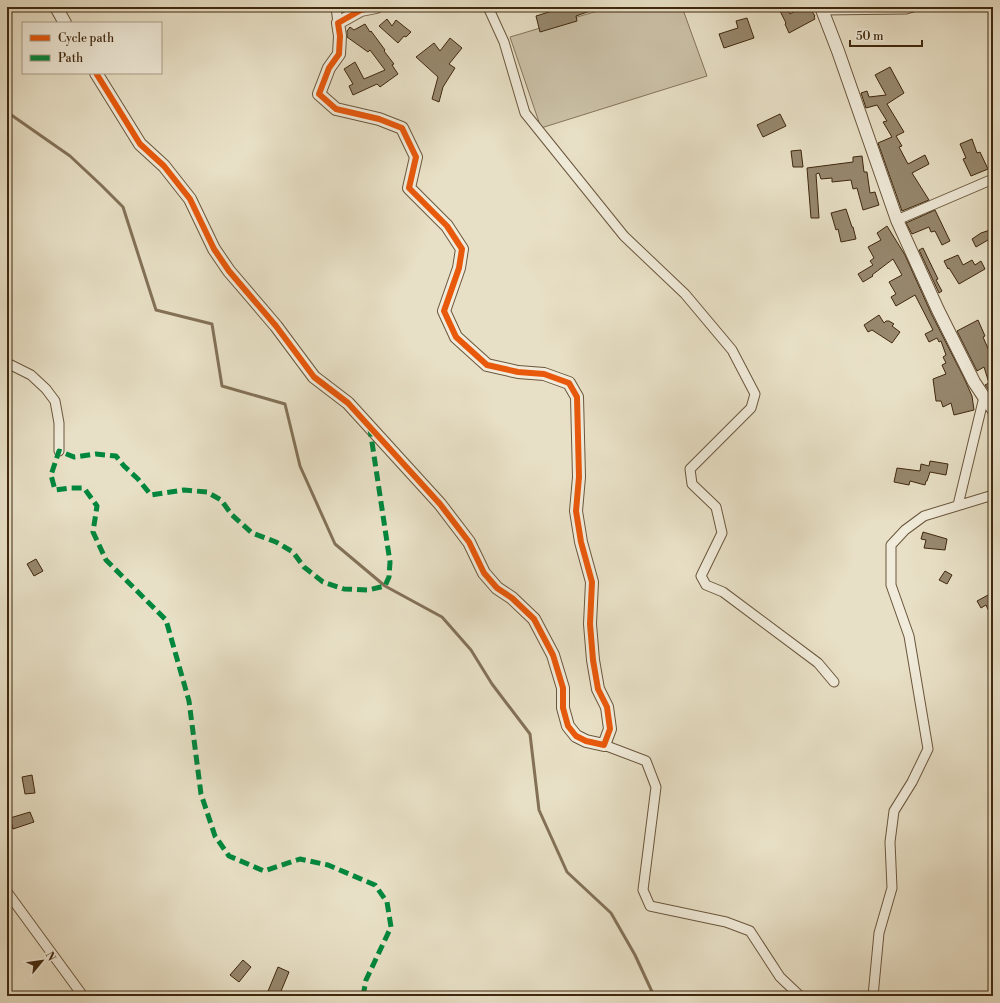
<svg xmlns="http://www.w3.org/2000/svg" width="1000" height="1003" viewBox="0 0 1000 1003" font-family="'Libre Bodoni',serif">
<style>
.green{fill:#cbc1a7;stroke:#86745a}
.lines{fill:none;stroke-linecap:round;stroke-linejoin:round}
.stream{stroke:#837157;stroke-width:3}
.building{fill:#97886e;stroke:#40280e}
.minor-casing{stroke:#6a563c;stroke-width:11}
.tertiary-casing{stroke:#6a563c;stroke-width:14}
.minor{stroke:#f0ebda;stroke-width:9}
.tertiary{stroke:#f0ebda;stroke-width:12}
.quiet{stroke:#00873e;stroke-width:5;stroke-dasharray:10 5;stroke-linecap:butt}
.cycleway-casing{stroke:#f0ebda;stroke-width:8}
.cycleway{stroke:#e8590c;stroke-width:6}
</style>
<rect width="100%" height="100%" fill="#e8e0c6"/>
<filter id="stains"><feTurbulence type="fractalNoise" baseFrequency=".005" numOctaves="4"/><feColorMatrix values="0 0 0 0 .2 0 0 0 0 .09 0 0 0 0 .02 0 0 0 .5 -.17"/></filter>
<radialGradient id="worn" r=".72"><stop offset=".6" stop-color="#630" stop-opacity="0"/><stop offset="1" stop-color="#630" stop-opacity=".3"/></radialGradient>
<!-- green -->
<path class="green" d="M611 7H682L707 76 541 128 510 37Z"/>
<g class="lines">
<!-- stream -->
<path class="stream" d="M7 112 70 156 101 185 123 207 156 310 212 324 222 386 285 404 300 466 335 544 385 586 442 617 471 650 492 684 530 734 539 810 567 872 611 913 635 955 654 996"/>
</g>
<!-- building -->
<path class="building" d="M550 7H599V8L576 16 577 21 540 32 536 16 552 11Z
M778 7H786L790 14 801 7H809L815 16 814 17 815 19 789 33 785 24 786 23Z
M747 18 754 38 724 48 719 34 738 28 736 21Z
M387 19 392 26 396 20 411 32 406 37 404 36 398 43 379 26Z
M365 24 370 32 371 31 385 50 384 51 394 64 392 65 398 74 380 87 377 84 353 95 349 86 353 84 344 69 355 62 364 79 385 70 370 50 368 52 347 37V31L350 27 354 30Z
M450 38 462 48 449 64 455 68 443 87 439 102 432 99 438 77 416 57 434 43 440 51Z
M890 67 904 93 887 104 904 132 896 136 902 146 899 147 908 164 925 155 929 164 912 173 929 200 902 211 878 143 892 137 883 122 887 121 877 105 866 108 861 93 867 91 869 97 886 95 875 75Z
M780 114 786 126 763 137 757 125Z
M972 139 977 153 980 152 988 169 971 176 963 159 966 158 960 144Z
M801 150 803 167H793L791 151Z
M862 156 864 172H867L870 193 875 192 879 205 863 210 857 188 853 189 851 180 832 182V178L821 179 819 173 816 174 819 218H811L807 168 853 162V157Z
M846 209 852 227H853L856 239 841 242 838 229 836 230 831 213Z
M935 210 950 241 942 245 935 231 931 232 929 227 912 234 906 223Z
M887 226 905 255 931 313 964 378 972 396 974 410 954 415 951 403 943 407 941 401H936L933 379 946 374 942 365 946 363 943 357 946 355 941 341 939 342 937 338 929 342 925 334 933 330 915 295 896 306 891 297 896 294 889 282 902 275 893 259 872 275 873 276 863 282 858 274 873 265 870 261 874 258 868 247 881 240 877 233Z
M993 229V237L976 247 972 239 981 233Z
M923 248 938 279 936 280 942 291 939 293 919 250Z
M958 255 963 265 972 260 975 265 981 261 985 269 959 284 949 268 948 269 944 261Z
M879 315 884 323 886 321H889L894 324 892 326 900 332 892 343 872 330 868 332 864 325Z
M978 320 985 336 983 337 993 360V390H989L985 385 989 383 984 367 977 371 957 331Z
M930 461 948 464 946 475 930 472 927 481H926L925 485 910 481 909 485 894 482 897 468 920 471 921 464 929 466Z
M923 532 947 539 945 550 924 548 926 540 921 539Z
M36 559 43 571 34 576 27 564Z
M945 571 952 575 947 584 939 580Z
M990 594 993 600V620L986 605 981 608 977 601Z
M32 775 35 793 25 794 22 777Z
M30 812 34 822 13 829 10 818Z
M243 960 251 967 239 982 230 975Z
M278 967 289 972 279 996H266Z"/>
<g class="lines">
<defs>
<path id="minor" d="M336 7 338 23
M488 7 504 42 525 113 624 236 685 294 732 350 755 394 751 408 690 469 692 484 716 507 722 533 701 576 706 585 723 592 818 663 834 682
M822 10 906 9 913 7
M897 220 993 179
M7 363 31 375 46 389 55 401 59 423V451
M958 505 984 397 993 396
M604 745 646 761 656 787 643 890 650 906 726 922 750 931 780 977 800 996
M7 892 83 996
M873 996 879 933 892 888 890 842 894 811 912 782 928 749 909 636 891 585V545L905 530 924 516 993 495"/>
<path id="tertiary" d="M56 7 65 23
M821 7 838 51 897 220 938 310 974 382 984 397 993 409
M96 73 140 144 164 166 190 199 214 249 229 271 276 326 314 377 348 403 440 504 469 542 484 573 497 588 512 598 534 619 553 655 563 688V708L568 726 576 736 586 741 604 745 610 729 607 707 598 689 593 660 590 624 592 582 581 542 576 511 579 477 577 397 569 383 544 374 518 372 487 365 456 337 444 311 459 268 462 249 447 226 409 188 416 157 402 128 379 119 336 109 319 94 329 68 339 54 340 36 338 23 361 10 376 7"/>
</defs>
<!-- minor casing -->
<use href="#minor" class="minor-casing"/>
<!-- tertiary casing -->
<use href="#tertiary" class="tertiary-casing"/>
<!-- minor -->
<use href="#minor" class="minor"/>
<!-- tertiary -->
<use href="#tertiary" class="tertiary"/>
<!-- quiet -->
<path class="quiet" d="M363 996 366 980 391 927 387 902 375 885 328 865 300 859 264 871 229 856 215 836 201 794 189 701 166 620 106 560 93 532 97 506 84 488H71L55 490 51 475 59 451 74 457 96 454 116 456 124 466 138 479 151 495 184 490 207 492 221 500 232 515 252 533 276 542 293 552 304 567 323 582 344 589 368 590 385 586 389 577 390 562 370 429"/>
<defs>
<path id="cycleway" d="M96 73 140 144 164 166 190 199 214 249 229 271 276 326 314 377 348 403 440 504 469 542 484 573 497 588 512 598 534 619 553 655 563 688V708L568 726 576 736 586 741 604 745 610 729 607 707 598 689 593 660 590 624 592 582 581 542 576 511 579 477 577 397 569 383 544 374 518 372 487 365 456 337 444 311 459 268 462 249 447 226 409 188 416 157 402 128 379 119 336 109 319 94 329 68 339 54 340 36 338 23 361 10 376 7"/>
</defs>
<!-- cycleway casing -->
<use href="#cycleway" class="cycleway-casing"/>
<!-- cycleway -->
<use href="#cycleway" class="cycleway"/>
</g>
<!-- margin -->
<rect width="1000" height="1003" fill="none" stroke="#e8e0c6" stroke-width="24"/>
<rect x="8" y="8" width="984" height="987" fill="none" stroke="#40280e" stroke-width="2"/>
<rect x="12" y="12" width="976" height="979" fill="none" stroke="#40280e"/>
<!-- legend -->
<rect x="22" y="22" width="140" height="52" fill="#f0ebda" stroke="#aa9d88"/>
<rect x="30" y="35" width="20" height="6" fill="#e8590c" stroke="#aa9d88"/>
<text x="58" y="42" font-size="12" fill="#40280e">Cycle path</text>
<rect x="30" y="55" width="20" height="6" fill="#00873e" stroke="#aa9d88"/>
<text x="58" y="62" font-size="12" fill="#40280e">Path</text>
<!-- north arrow -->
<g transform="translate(42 961) rotate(61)" stroke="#f0ebda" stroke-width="3" paint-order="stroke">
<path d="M0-3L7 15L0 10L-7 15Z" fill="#40280e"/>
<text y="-6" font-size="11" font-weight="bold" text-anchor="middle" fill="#40280e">N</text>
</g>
<!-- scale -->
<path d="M850 40v6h72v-6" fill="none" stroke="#40280e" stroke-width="2"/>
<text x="856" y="40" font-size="12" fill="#40280e" stroke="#f0ebda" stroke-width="3" paint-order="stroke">50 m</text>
<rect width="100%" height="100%" filter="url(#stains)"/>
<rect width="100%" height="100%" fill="url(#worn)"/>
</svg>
